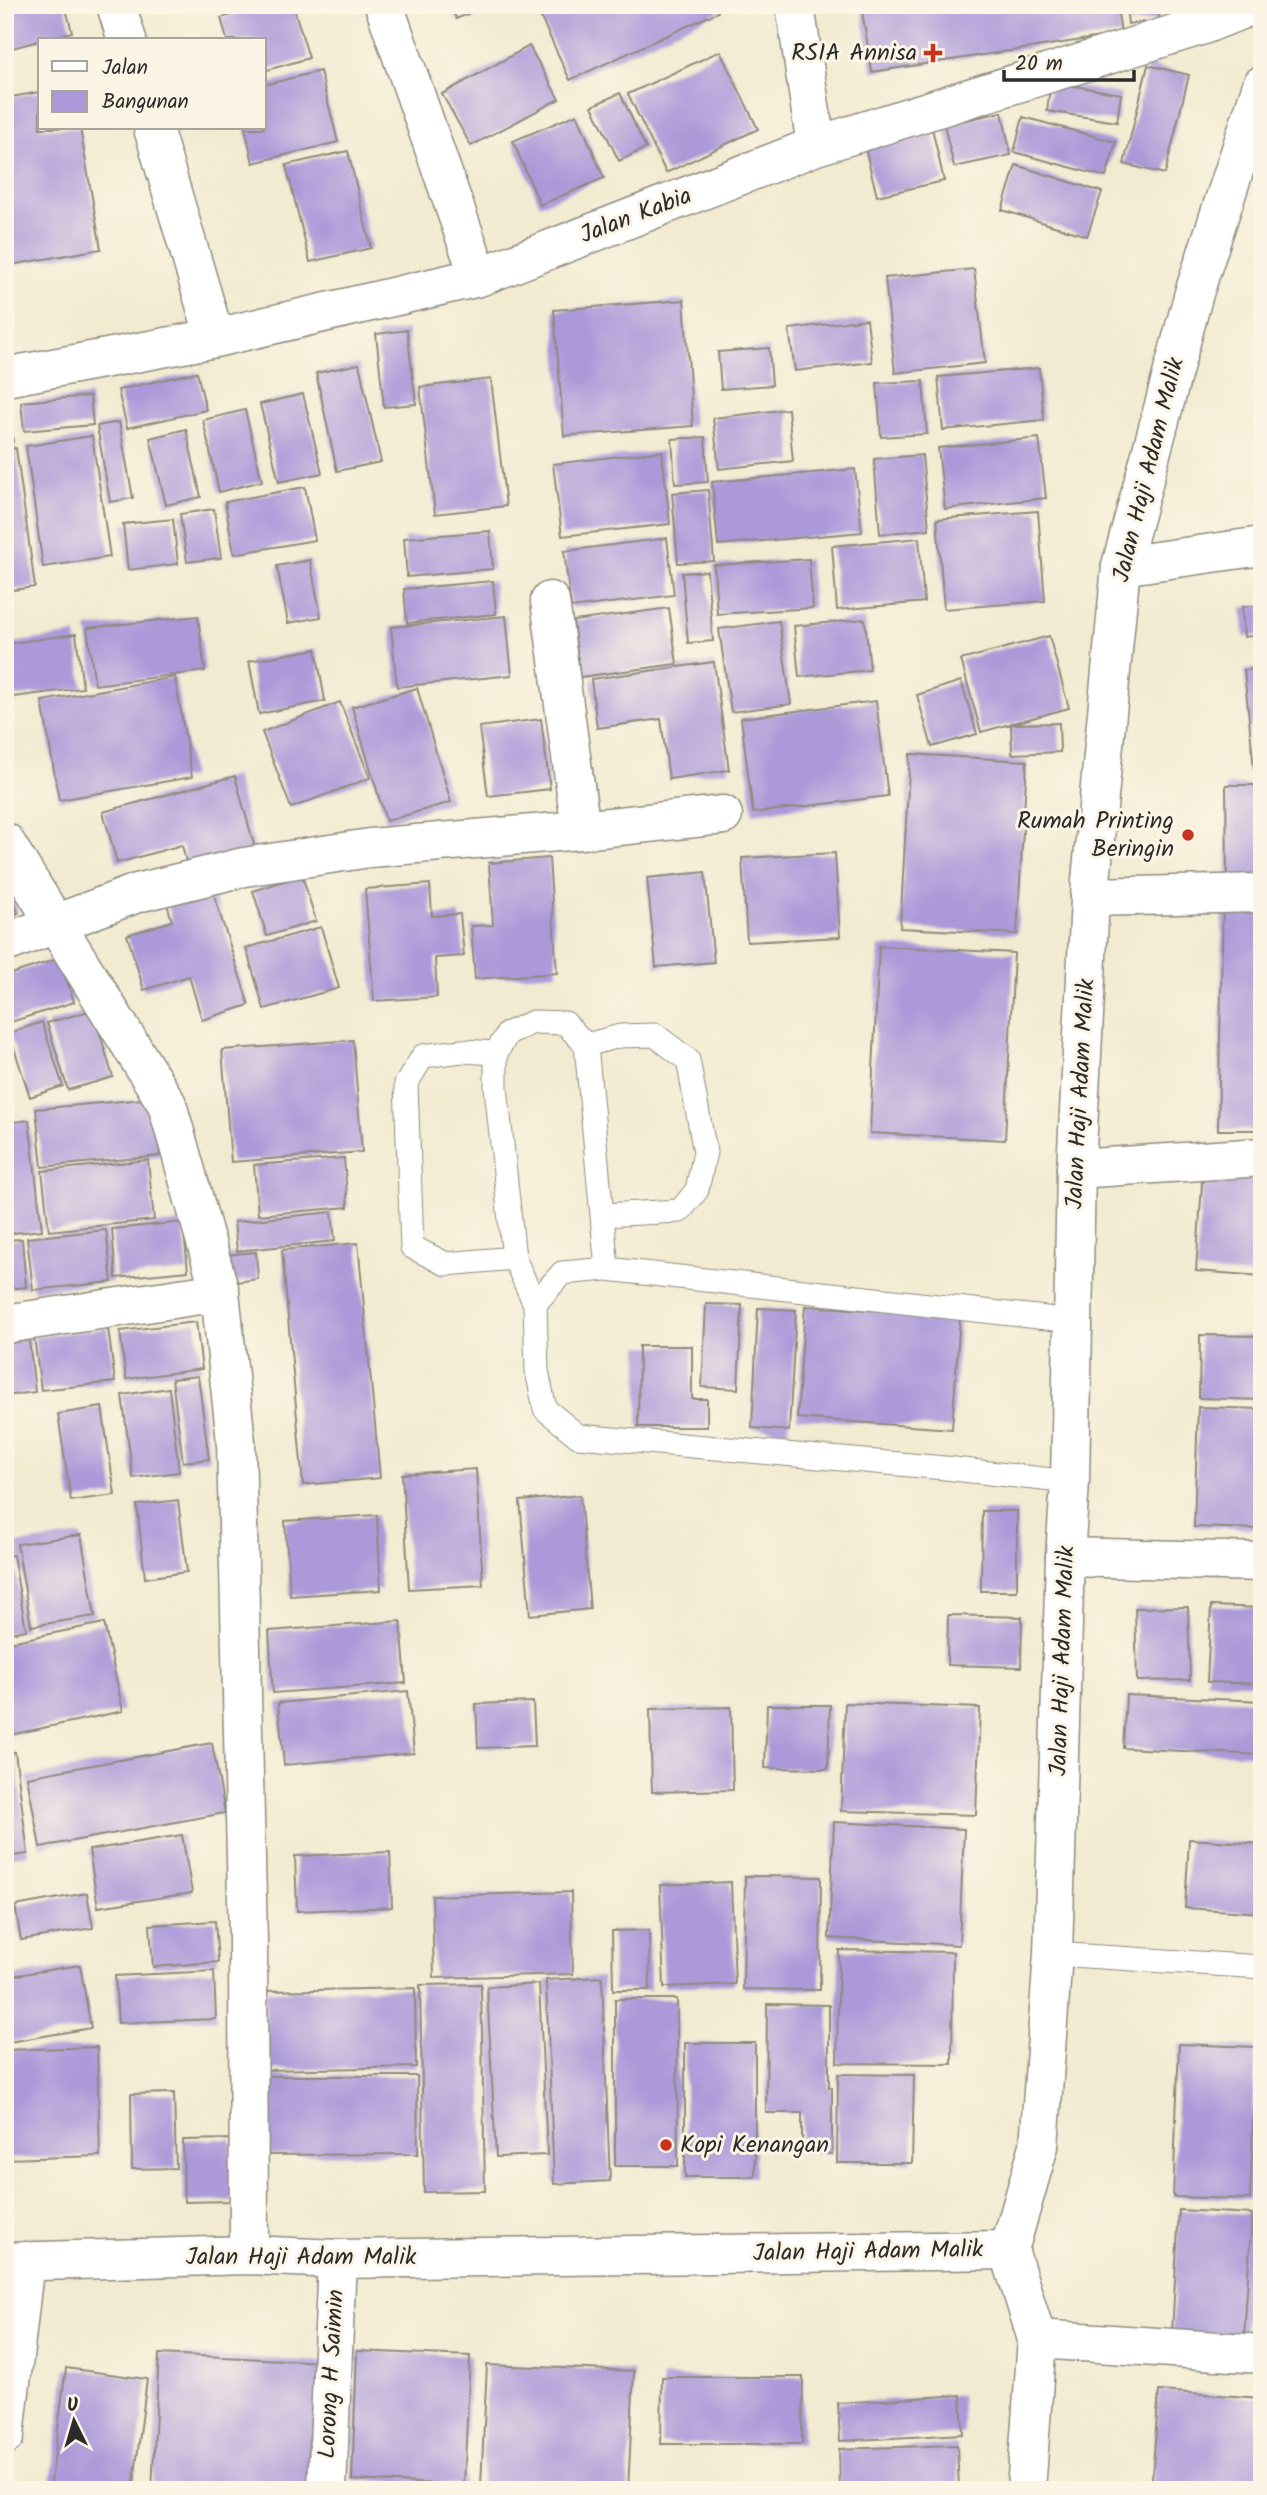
<svg xmlns="http://www.w3.org/2000/svg" width="1267" height="2495" viewBox="0 0 1267 2495" font-family="Kalam,sans-serif">
<style>
.building{fill:#ab99d9}
.lines{fill:none;stroke-linecap:round;stroke-linejoin:round}
.lane-casing{stroke:#8e8b7e;stroke-width:25}
.street-casing{stroke:#8e8b7e;stroke-width:41}
.secondary-casing{stroke:#8e8b7e;stroke-width:41}
.lane{stroke:#fff;stroke-width:23}
.street{stroke:#fff;stroke-width:38}
.secondary{stroke:#fff;stroke-width:38}
.poi-dot{fill:#c8321e;stroke:#fcf5e5;stroke-width:2.5}
.labels{text-anchor:middle;dominant-baseline:central;stroke-width:6;stroke-linejoin:round;paint-order:stroke}
.poi-label{font-size:24px;fill:#2b2b2b;stroke:#fcf5e5;text-anchor:end}
.street-label{font-size:24px;fill:#2b2b2b;stroke:#fcf5e5}
</style>
<rect width="100%" height="100%" fill="#fcf5e5"/>
<filter id="ink" filterUnits="userSpaceOnUse"><feTurbulence type="fractalNoise" baseFrequency=".0143" numOctaves="2"/><feDisplacementMap in="SourceGraphic" scale="14" xChannelSelector="R" yChannelSelector="G"/><feConvolveMatrix kernelMatrix="1 2 1 2 8 2 1 2 1" color-interpolation-filters="sRGB"/></filter>
<filter id="wash" filterUnits="userSpaceOnUse"><feTurbulence type="fractalNoise" baseFrequency=".00686" numOctaves="4" result="noise"/><feDisplacementMap in="SourceGraphic" scale="28" xChannelSelector="R" yChannelSelector="G"/><feGaussianBlur stdDeviation="1.57" result="paint"/><feColorMatrix in="noise" values="0 0 0 0 0 0 0 0 0 0 0 0 0 0 0 0 0 1.4 0 .05"/><feComposite in="paint" operator="in"/></filter>
<g filter="url(#wash)">
<rect width="100%" height="100%" fill="#f2ebd1"/>
<g id="blocks">
<!-- building -->
<path class="building" d="M5 5H65L72 32 5 50Z
M265 5H293L309 58 264 71V40H227L221 18Z
M451 5H489L456 19Z
M535 5H715L718 12 570 80Z
M861 5H1117L1121 34 872 72Z
M1126 5H1158L1159 20 1128 24Z
M529 46 559 99 471 146 442 94Z
M720 51 758 129 666 173 628 94Z
M1148 65 1189 75 1165 174 1124 164Z
M320 71 338 142 253 163 245 128H264V85Z
M1051 82 1121 94 1117 122 1047 111Z
M40 92V128H80L101 249 5 266V98Z
M620 93 646 148 619 161 592 106Z
M1002 112 1011 155 954 167 944 125Z
M577 114 604 178 540 205 513 141Z
M1023 117 1116 142 1106 177 1014 152Z
M932 128 944 181 877 196 864 144Z
M348 151 371 248 310 262 286 165Z
M1016 165 1102 192 1087 236 1002 210Z
M974 269 985 363 895 373 885 278Z
M684 300 693 426 564 436 554 310Z
M867 319 872 362 795 371 789 329Z
M407 330 416 404 384 407 376 334Z
M769 348 772 385 721 389 718 352Z
M359 364 381 462 337 471 316 373Z
M1039 368 1044 420 943 430 938 377Z
M197 372 206 410 127 428 118 390Z
M491 379 506 506 435 514 420 387Z
M923 381 927 434 881 437 877 383Z
M303 394 322 473 279 482 260 404Z
M90 396 93 425 24 431 21 402Z
M5 406H8L13 442 5 443Z
M788 409 793 461 719 469 713 418Z
M245 410 262 481 219 492 203 420Z
M119 422 133 498 110 502 97 426Z
M186 429 201 497 166 505 150 438Z
M92 436 110 557 43 567 26 446Z
M705 437 708 482 675 484 672 439Z
M1039 438 1046 498 945 509 938 448Z
M16 448 35 587 5 591V449Z
M662 451 670 524 562 536 553 464Z
M922 455 929 529 880 534 874 459Z
M855 469 862 532 718 545 712 482Z
M305 487 315 540 234 554 225 502Z
M708 490 714 561 678 563 672 493Z
M214 509 221 558 187 562 180 514Z
M1038 511 1045 601 944 609 937 519Z
M173 519 178 564 128 570 123 524Z
M490 531 493 569 407 577 404 538Z
M667 538 674 595 571 608 564 551Z
M919 538 924 602 837 610 832 546Z
M809 559 813 608 717 614 714 565Z
M310 560 321 617 288 623 277 566Z
M707 571 713 641 688 643 682 573Z
M493 581 496 614 407 623 404 589Z
M1262 605V635L1244 637 1242 607Z
M669 608 677 664 580 677 573 621Z
M198 616 205 671 95 685 87 628Z
M506 616 512 675 397 687 391 627Z
M865 619 870 670 799 677 794 626Z
M779 621 791 704 731 712 719 629Z
M76 634 83 688 5 698V644Z
M1049 636 1069 708 981 732 961 660Z
M316 649 325 701 259 714 249 661Z
M714 662 729 770 669 779 661 719 597 728 591 679Z
M1262 668V769H1254L1244 670Z
M175 677 192 777 59 800 42 701Z
M961 681 977 734 932 747 917 695Z
M417 688 451 802 386 821 352 707Z
M876 701 888 796 753 813 741 718Z
M340 702 370 778 291 808 262 732Z
M541 719 550 789 488 796 479 727Z
M1059 723 1060 752 1012 754 1011 724Z
M910 754 1027 761 1017 934 900 928Z
M235 776 256 852 188 870 182 845 117 863 103 812Z
M1226 785H1262V878L1227 879Z
M835 853 840 937 747 942 742 858Z
M549 858 557 973 475 979 471 926 493 925 489 863Z
M5 866 18 913 5 917Z
M705 872 714 962 656 967 647 878Z
M302 875 316 921 267 936 253 891Z
M210 883 249 1005 202 1020 189 976 144 990 127 935 172 921 165 897Z
M430 884 432 916 460 914 464 956 435 958 437 997 374 1001 365 889Z
M1223 896H1262V1130H1218Z
M321 927 339 988 264 1009 246 948Z
M879 946 1014 953 1005 1140 870 1133Z
M60 958 74 1002 11 1022 5 1006V976Z
M93 1010 113 1077 68 1090 47 1023Z
M42 1022 63 1086 30 1097 9 1033Z
M353 1040 362 1152 231 1162 222 1050Z
M154 1098 160 1156 42 1167 36 1109Z
M29 1120 42 1230 5 1234V1123Z
M344 1158 348 1207 258 1215 254 1165Z
M148 1160 154 1220 49 1231 42 1171Z
M1203 1169 1262 1173V1276L1196 1271Z
M332 1212 335 1241 237 1251 234 1222Z
M183 1222 188 1271 116 1278 112 1229Z
M106 1230 112 1282 33 1290 27 1238Z
M22 1239 26 1287 5 1289V1240Z
M358 1243 380 1478 303 1485 282 1250Z
M256 1252 258 1279 229 1283 226 1255Z
M706 1304 742 1305 738 1389 702 1387Z
M805 1306 960 1316 952 1429 797 1418Z
M758 1308 796 1310 789 1431 752 1428Z
M196 1322 202 1369 126 1379 120 1331Z
M108 1328 115 1382 41 1390 34 1337Z
M28 1331 35 1392 5 1396V1334Z
M1200 1335 1262 1336V1400L1199 1398Z
M639 1346H692V1399H707V1427H638Z
M198 1376 209 1459 183 1462 172 1379Z
M169 1388 179 1472 133 1478 122 1395Z
M102 1407 115 1495 71 1501 58 1414Z
M1198 1407 1262 1409V1529L1194 1527Z
M476 1469 483 1585 409 1589 402 1474Z
M580 1495 590 1609 530 1615 520 1501Z
M178 1500 187 1572 145 1578 137 1505Z
M982 1511H1017V1591H981Z
M377 1515 381 1590 290 1596 285 1521Z
M81 1535 95 1616 31 1626 17 1544Z
M13 1555 26 1630 5 1634V1556Z
M1211 1606 1262 1608V1684L1207 1682Z
M1188 1607 1190 1680 1137 1681 1135 1608Z
M948 1615 1022 1617 1021 1667 947 1665Z
M401 1621 406 1683 273 1693 269 1631Z
M104 1623 123 1711 5 1736V1643Z
M408 1691 414 1753 284 1765 278 1703Z
M1126 1695 1262 1701V1755L1123 1748Z
M533 1702 535 1746 478 1748 476 1704Z
M845 1703 980 1708 976 1815 841 1811Z
M767 1705H830L828 1769 765 1768Z
M731 1707 733 1790 652 1792 650 1709Z
M212 1743 225 1813 40 1847 27 1777Z
M15 1752 28 1854 5 1857V1753Z
M834 1822 964 1829 959 1945 829 1938Z
M182 1835 192 1893 98 1907 89 1850Z
M1189 1839 1262 1844V1913L1185 1908Z
M390 1852 392 1907 297 1911 295 1856Z
M745 1876 821 1877 820 1990 743 1989Z
M731 1882 735 1984 664 1987 660 1885Z
M571 1892 573 1974 434 1978 432 1896Z
M87 1893 93 1928 21 1940 15 1906Z
M215 1921 218 1962 153 1967 150 1925Z
M649 1930 650 1990H613L612 1931Z
M839 1950 953 1952 952 2064 837 2063Z
M80 1965 91 2028 9 2042 5 2022V1977Z
M214 1971 216 2019 118 2023 115 1976Z
M602 1977 610 2181 554 2184 546 1980Z
M481 1984 485 2191 424 2192 420 1985Z
M539 1984 547 2155 496 2157 487 1987Z
M415 1988 416 2067 266 2070 265 1991Z
M615 1999H677L678 2166H615Z
M767 2004 829 2005V2087H832V2154L802 2153V2113H766Z
M685 2043H755V2177H685Z
M1179 2044 1256 2047 1250 2199 1173 2197Z
M97 2047 100 2156 5 2159V2050Z
M838 2074 914 2075 912 2163H837Z
M257 2076H417L418 2154 257 2155Z
M174 2093 176 2168 132 2169 131 2094Z
M231 2139 232 2201 184 2202 183 2140Z
M1179 2210 1252 2214 1244 2337 1172 2332Z
M357 2351 470 2356 464 2485 352 2480Z
M159 2354 325 2362 318 2490H152Z
M487 2365 634 2371 628 2490 481 2485Z
M66 2368 147 2379 133 2490H50Z
M662 2377H803L802 2444H661Z
M1159 2391 1262 2398 1259 2490H1151Z
M961 2395 963 2434 840 2441 838 2403Z
M957 2445 959 2490H840L839 2449Z"/>
</g>
</g>
<g filter="url(#ink)">
<use href="#blocks" fill-opacity="0" stroke="#8e8b7e" stroke-width="2"/>
<g class="lines">
<defs>
<path id="lane" d="M496 1053 508 1033 533 1022 565 1023 586 1045
M602 1215 680 1211 697 1190 705 1152 688 1060 655 1035 620 1036 586 1045 607 1269
M514 1258 446 1264 412 1247 406 1084 423 1056 462 1051 496 1053V1087L514 1258 535 1304
M1070 1482 945 1468 578 1436 545 1409 537 1371 535 1304 562 1273 607 1269 1073 1321
M1053 1954 1262 1967"/>
<path id="street" d="M116 5 127 40
M384 5 479 277
M795 5 816 146
M153 128 215 338
M5 377 215 338 479 277 816 146 1203 25 1253 5
M1121 566 1262 546
M550 601 581 830
M5 842 167 1104 220 1292 236 1442 248 1941 249 2255
M1090 897 1262 893
M5 943 137 893 244 867 370 848 581 830 723 815
M1076 1169 1262 1157
M5 1324 220 1292
M1065 1557 1262 1562
M1037 2339 1262 2354
M5 2435 25 2261
M327 2490 337 2259"/>
<path id="secondary" d="M1009 2250 1037 2339 1026 2490
M5 2262 249 2255 337 2259 1009 2250 1039 2146 1053 1954 1065 1557 1070 1482 1076 1169 1091 881 1121 566 1194 293 1262 85"/>
</defs>
<!-- lane casing -->
<use href="#lane" class="lane-casing"/>
<!-- street casing -->
<use href="#street" class="street-casing"/>
<!-- secondary casing -->
<use href="#secondary" class="secondary-casing"/>
<!-- lane -->
<use href="#lane" class="lane"/>
<!-- street -->
<use href="#street" class="street"/>
<!-- secondary -->
<use href="#secondary" class="secondary"/>
</g>
</g>
<!-- markers -->
<g class="poi-dot">
<path d="M929.5 42.5h7v7h7v7h-7v7h-7v-7h-7v-7h7z"/>
<circle cx="1188" cy="835" r="7"/>
<circle cx="666" cy="2145" r="7"/>
</g>
<g class="labels">
<!-- poi labels -->
<g class="poi-label">
<text x="917" y="53">RSIA Annisa</text>
<text x="1174" y="821">Rumah Printing<tspan x="1174" dy="28">Beringin</tspan></text>
<text x="680" y="2145" text-anchor="start">Kopi Kenangan</text>
</g>
<!-- street labels -->
<g class="street-label">
<text transform="translate(636 216) rotate(-21)">Jalan Kabia</text>
<text transform="translate(1149 470) rotate(-76)">Jalan Haji Adam Malik</text>
<text transform="translate(1081 1094) rotate(-87)">Jalan Haji Adam Malik</text>
<text transform="translate(1063 1661) rotate(-88)">Jalan Haji Adam Malik</text>
<text transform="translate(868 2252) rotate(-1)">Jalan Haji Adam Malik</text>
<text x="301" y="2257">Jalan Haji Adam Malik</text>
<text transform="translate(332 2374) rotate(-87)">Lorong H Saimin</text>
</g>
</g>
<!-- margin -->
<rect width="1267" height="2495" fill="none" stroke="#fcf5e5" stroke-width="28"/>
<!-- legend -->
<rect x="38" y="38" width="228" height="91" fill="#fcf5e5" stroke="#a8a49b" stroke-width="2"/>
<rect x="52" y="61" width="35" height="10" fill="#ffffff" stroke="#a8a49b" stroke-width="2"/>
<text x="102" y="74" font-size="21" fill="#2b2b2b">Jalan</text>
<rect x="52" y="91" width="35" height="21" fill="#ab99d9" stroke="#a8a49b" stroke-width="2"/>
<text x="102" y="108" font-size="21" fill="#2b2b2b">Bangunan</text>
<!-- north arrow -->
<g transform="translate(74 2421) rotate(355)" stroke="#fcf5e5" stroke-width="5" paint-order="stroke">
<path d="M0-5L12 26L0 18L-12 26Z" fill="#2b2b2b"/>
<text y="-10" font-size="19" font-weight="bold" text-anchor="middle" fill="#2b2b2b">U</text>
</g>
<!-- scale -->
<path d="M1004 70v10h130v-10" fill="none" stroke="#2b2b2b" stroke-width="3.5"/>
<text x="1015" y="70" font-size="21" fill="#2b2b2b" stroke="#fcf5e5" stroke-width="5" paint-order="stroke">20 m</text>
</svg>
